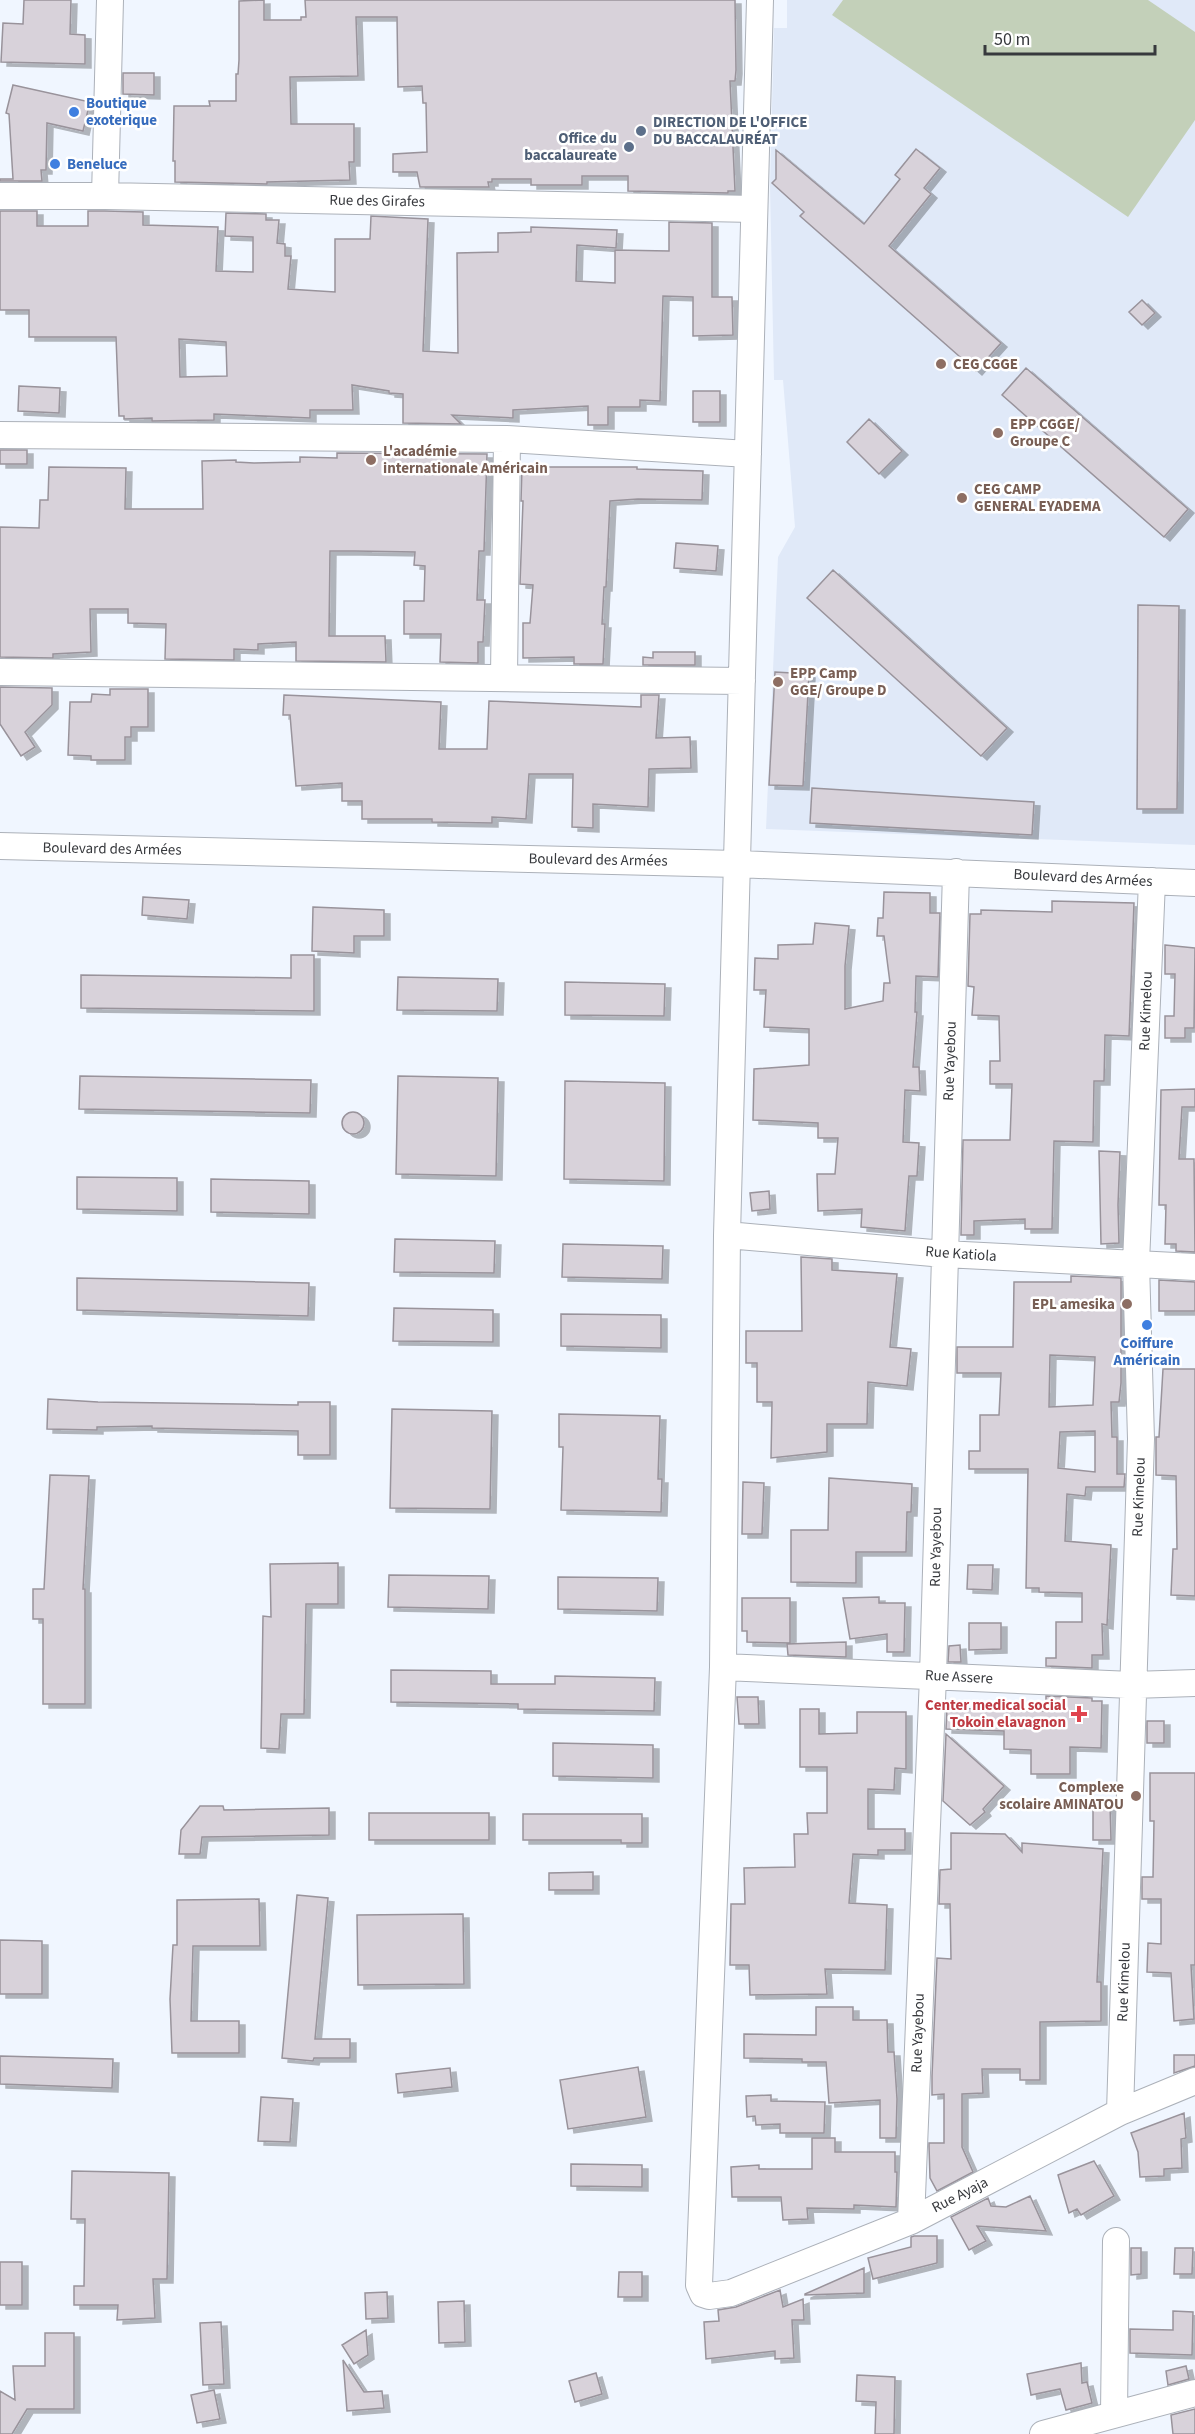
<svg xmlns="http://www.w3.org/2000/svg" width="1195" height="2434" viewBox="0 0 1195 2434" font-family="'Source Sans 3',sans-serif">
<style>
.built{fill:#e0e9f8}
.green{fill:#c3d0b9}
.building{fill:#d8d2da;stroke:#99939b;stroke-width:1.5;fill-rule:evenodd;filter:url(#shadow)}
.lines{fill:none;stroke-linecap:round;stroke-linejoin:round}
.minor-casing{stroke:#acb1b9;stroke-width:28}
.minor{stroke:#fff;stroke-width:26}
.shop-dot{fill:#3f7fe0;stroke:#fff;stroke-width:2}
.service-dot{fill:#5c6f8a;stroke:#fff;stroke-width:2}
.education-dot{fill:#8d6e63;stroke:#fff;stroke-width:2}
.health-dot{fill:#e0444e;stroke:#fff;stroke-width:2}
.labels{text-anchor:middle;dominant-baseline:central;stroke-width:5;stroke-linejoin:round;paint-order:stroke}
.shop-label{font-size:15px;font-weight:bold;fill:#366cbe;stroke:#fff;text-anchor:start}
.service-label{font-size:15px;font-weight:bold;fill:#4e5e75;stroke:#fff;text-anchor:start}
.street-label{font-size:15px;fill:#37393d;stroke:#fff}
.education-label{font-size:15px;font-weight:bold;fill:#785e54;stroke:#fff;text-anchor:start}
.health-label{font-size:15px;font-weight:bold;fill:#be3a42;stroke:#fff;text-anchor:end}
</style>
<defs>
<filter id="shadow"><feDropShadow dx="6" dy="4" stdDeviation="0" flood-color="#0004"/></filter>
</defs>
<rect width="100%" height="100%" fill="#f0f6ff"/>
<!-- built -->
<path class="built" d="M787 0H1195V845L766 829 778 557 795 527 783 380H774L770 186 774 28H787Z"/>
<!-- green -->
<path class="green" d="M843 0H1148L1195 32V120L1128 217 832 15Z"/>
<!-- building -->
<path class="building" d="M24 0H71L70 34 85 35V64L1 62 3 23 23 24Z
M264 0V20H301V17H306L305 0H735L736 70 735 81H730L735 191H728V193L628 191V176H582V185H531V179H492V182H488L489 187H420L417 172H393V154L427 152 426 103H423L422 86 398 87 397 17H356L358 76 290 77 291 124H354V162H349L350 180 267 182V184L175 182V161H173L174 106H210L209 101H236V74H238L239 60V1Z
M123 73H154V95L123 94Z
M13 85 90 102 83 131 47 123 46 170H41L42 181H0V179H13L9 114 6 113Z
M916 149 940 168 924 188 931 194 889 246 1001 343 976 371 800 216 804 212 772 183 776 179V150L864 224 900 179 895 175Z
M0 211H37V226H88V211H105L143 212V225L218 227 216 271 253 272V237L225 236 226 213 266 214V220H279L277 243 285 244V256H291L288 289 335 292V239H370L371 216 428 219 423 351 458 353 457 253 498 252V233L531 232V227L617 230 616 248 577 245 576 281 615 283V250L669 251V222L712 223V297H732L733 335 693 336V297L663 296 660 401 640 400V407H608V425H588V406L513 410V418L452 415 461 424 403 423V394L389 393V391L352 385 353 410H310V418L214 414V420L152 421V418L124 419V416H119L116 337H29V310H0ZM179 339 226 342 227 376 180 377Z
M1142 300 1155 313 1142 325 1129 312Z
M1026 368 1188 509 1164 537 1002 395Z
M19 386 60 388 59 413 18 411Z
M693 391H720V422H693Z
M869 419 902 451 879 474 847 442Z
M0 450H27V464H0Z
M337 453 487 454 484 551H479L477 600H485L483 642H478V663L440 662 441 634H404V601H424L425 566 414 565 415 552 355 551H330L329 636H385L386 662 296 661V642L258 644V650L234 649V660L165 659 166 624 128 623V609H90L91 652 53 654V658L0 657V527L39 528 40 500H48L49 467 126 468 125 509H203L202 461 236 460V462L254 463 300 462V457L337 458Z
M522 467H637V469L703 471 702 500 638 499 610 501 606 587H604L602 624H605L603 664H574V657L523 658V623H530L533 585 520 584 523 501H521Z
M676 543 718 546 716 571 674 568Z
M833 570 1007 728 981 756 807 598Z
M1138 605 1179 606 1177 809H1137Z
M653 652H695V665H643V657L653 658Z
M775 672 809 674 803 786 769 785Z
M0 687 52 688V705L25 732 35 747 21 756 0 724Z
M110 689H148V727H131V737H125V760H91V756L68 755 70 702H91L92 694 110 695Z
M284 695 441 702 439 749H487L489 701 641 707V695H659L656 738 690 737 691 768 649 769 648 807 593 804V828L572 827 573 774H529L526 819 492 817V823L432 822V819H362V801H342V783L296 786 290 715H283Z
M812 788 1034 802 1032 835 810 823Z
M884 892 930 893V913H940L938 977 916 976 915 1012H917L913 1067H919L920 1091 905 1090 903 1142 919 1143 917 1176H909L905 1231 861 1227 862 1209 818 1211 817 1174H835L838 1138H818V1123L753 1120 754 1069 809 1065V1029L764 1027 766 990H754L755 958 778 959V945L813 944 815 923 849 926 845 966V1009L883 1001 884 983H890L884 936H877L878 918H883Z
M143 897 189 900 187 919 142 915Z
M1052 901 1134 903 1129 1036 1105 1035 1104 1081H1094L1093 1142 1054 1141 1052 1229H1025V1219L974 1221V1235H961L963 1140H1010L1012 1084H990V1061H1000L999 1016 972 1015 974 987 968 986 970 914H981V910L1052 912Z
M313 907 384 910V936H354V953L312 951Z
M1165 945 1195 948 1194 1028H1185V1038H1165V1016H1174L1175 974H1165Z
M291 955H314V1011L81 1008V975L291 978Z
M398 977 498 979 497 1011 397 1010Z
M565 982 665 984 664 1016 565 1015Z
M80 1076 311 1080 310 1113 79 1109Z
M398 1076 498 1078 496 1176 396 1174Z
M565 1081 665 1083 664 1181 564 1179Z
M1195 1089V1107H1182L1179 1159H1194L1195 1252 1176 1251V1244H1165L1166 1205H1159L1161 1090Z
M342 1123a11 11 0 1 1 22 0a11 11 0 1 1-22 0Z
M1099 1151 1120 1152 1118 1205 1119 1243 1101 1244Z
M77 1177 177 1178V1211L77 1209Z
M211 1179 309 1181V1214L211 1212Z
M769 1191 770 1209 752 1211 750 1193Z
M395 1239 495 1241 494 1273 394 1272Z
M563 1244 663 1246 662 1279 562 1277Z
M801 1257 832 1259V1270L897 1274 890 1347 911 1349 907 1386 868 1382 867 1424H827V1452L771 1458 772 1402H757V1363H746V1331H802Z
M1071 1276 1121 1278V1383L1119 1402H1111L1112 1437H1117V1474H1125L1124 1487H1086L1085 1496 1067 1494 1065 1541 1111 1545 1107 1625 1102 1624 1103 1655H1092V1668L1046 1666V1658H1056V1622H1082V1593L1039 1592V1588H1026L1028 1469H969V1451H980V1415H999L1001 1373H957V1347H1013L1014 1282H1071ZM1050 1355 1095 1357 1093 1405 1049 1407ZM1095 1431V1472L1058 1468 1060 1432Z
M77 1278 309 1283 308 1316 77 1310Z
M1159 1280 1195 1282V1311H1159Z
M394 1308 493 1310V1342L393 1341Z
M561 1314 661 1315V1348L561 1346Z
M1163 1369H1195V1596L1171 1595 1173 1549H1177L1176 1476 1156 1475V1437H1159Z
M48 1399 98 1402 298 1405V1402H330V1455H298V1431L152 1428V1426L97 1427V1430L47 1429Z
M392 1409 492 1411 490 1509 390 1508Z
M559 1414 660 1416 658 1479H662L661 1512 561 1510 563 1447H559Z
M50 1475 89 1476 83 1589H85V1704H43V1619H33V1589H44Z
M829 1478 912 1484 911 1512H907L906 1552H856V1583L791 1582V1530H828Z
M743 1482 764 1483 762 1534H742Z
M338 1563V1604H306L304 1714H281L279 1749 261 1748 263 1616 271 1617 270 1564Z
M968 1565H993L992 1590 967 1589Z
M389 1575 489 1576 488 1609 388 1607Z
M558 1577 658 1578 657 1611 558 1609Z
M879 1597V1603H905L904 1652H887V1634L850 1639 843 1598Z
M742 1598H790V1643L747 1642V1631H742Z
M969 1623H1001V1649L969 1650Z
M846 1642V1657L788 1655 787 1644Z
M960 1645 961 1662H948L949 1646Z
M391 1670 491 1671V1684H555V1676L655 1678 654 1711 518 1709V1704L391 1702Z
M1046 1696 1092 1698V1701H1102L1101 1748 1070 1747V1774H1031V1750L1004 1749V1731L946 1729 947 1708 1046 1711Z
M737 1697H758L759 1724H739Z
M800 1709H819V1734L857 1733V1712H906V1769L895 1768 894 1790 868 1789V1829H905V1850H878V1855L853 1854 849 1903 887 1905 885 1970 825 1969 827 1994 750 1995 749 1965H730L731 1904H745L744 1868 795 1867 794 1834H808L807 1813H827V1767H800Z
M1147 1721H1164V1743H1147Z
M946 1734 1004 1786 983 1809 985 1812 970 1825 943 1801Z
M553 1743 653 1745V1778L553 1776Z
M1150 1773H1195V1965H1191L1194 2019 1174 2021 1171 1973 1147 1972 1148 1943 1161 1944V1899H1142V1877H1153L1154 1821H1150Z
M1093 1805H1110L1111 1840H1093Z
M200 1806H223L224 1810 329 1808V1835L202 1837 200 1854H179L181 1830Z
M369 1813H489V1840H369Z
M523 1814H642V1843H621V1840H523Z
M951 1833 1005 1834 1022 1852V1843L1103 1849 1097 1982H1101V2021L1040 2022V2080H1020V2069H982L983 2093 962 2094V2147L973 2172 937 2191 930 2178 929 2146V2143H944V2094L932 2095V2076L937 1958 951 1959 950 1904H939L940 1870 951 1869Z
M593 1872V1890H549V1873Z
M297 1895 328 1898 315 2039H350V2058H314L313 2061 282 2058Z
M259 1899 260 1946H193L191 2021H239V2053H172L170 1999 173 1945H177V1900Z
M463 1914 464 1984 358 1985 357 1915Z
M0 1940 42 1941V1994H0Z
M816 2007H853V2020H887L888 2052H894L897 2099 896 2138H880V2100L829 2103 826 2062H802V2059L744 2058V2034L816 2035Z
M1174 2055H1195V2066L1174 2073Z
M0 2056 113 2059 112 2088 0 2084Z
M638 2067 646 2117 568 2129 560 2080Z
M450 2068 452 2087 398 2093 396 2074Z
M771 2095V2101L825 2102 824 2133H780V2124L756 2125 755 2116 747 2117 746 2096Z
M261 2097 293 2099 290 2142 258 2141Z
M1184 2113 1186 2138 1181 2139 1182 2168 1164 2169V2176L1140 2177 1138 2152 1131 2133Z
M812 2138H835V2152H895V2172H897L896 2207 854 2205V2209L807 2208 808 2219 783 2220 781 2197H732L731 2167 759 2165V2169H812Z
M1094 2161 1114 2196 1081 2215 1077 2209 1069 2213 1058 2175Z
M571 2164 642 2165V2187L571 2186Z
M72 2171 169 2173 167 2279H153L155 2318 117 2320 118 2305H74V2286H84L85 2219H71Z
M1030 2196 1046 2231 977 2226 986 2241 969 2250 951 2217 988 2198 991 2206 1006 2207Z
M914 2236H937V2263L873 2279 868 2258 911 2247V2237Z
M1131 2248H1141V2274L1131 2275Z
M1175 2248H1193L1192 2274H1174Z
M0 2262H22V2305H0Z
M864 2268V2293L805 2295V2294Z
M619 2272H642V2297H618Z
M780 2290 783 2307 803 2299 804 2320H792L794 2358 775 2359V2351L706 2359 704 2322 719 2321 718 2310 736 2307Z
M387 2292 388 2318 366 2319 365 2293Z
M464 2301 465 2342 439 2343 438 2302Z
M1173 2311 1193 2312 1192 2355 1130 2353V2329L1173 2330Z
M221 2322 224 2384 203 2385 200 2323Z
M366 2330 368 2355 354 2364 342 2345Z
M45 2333H74V2409H27L12 2434H0V2391L15 2400 13 2366H45Z
M343 2360 364 2392 382 2391 384 2408 347 2411Z
M1081 2363 1082 2383 1087 2382 1092 2403 1066 2410 1060 2389 1031 2395 1027 2374Z
M1186 2366 1189 2379 1168 2385 1166 2371Z
M596 2373 602 2394 575 2402 569 2381Z
M857 2375 895 2377 894 2434H875L876 2402 856 2401Z
M214 2390 220 2419 197 2423 191 2395Z
M1195 2409V2434H1173L1171 2415Z"/>
<g class="lines">
<defs>
<path id="minor" d="M760 0 727 1235 723 1667 699 2285 703 2294 709 2296 731 2293 911 2221 1120 2112 1195 2081
M0 196H105L754 209
M105 196 110 0
M0 435 507 439 748 454
M0 672 742 681
M504 677 507 439
M0 846 737 864 1195 883
M727 1235 944 1254 1195 1267
M723 1667 1132 1685 1195 1683
M1120 2112 1141 1439 1136 1263 1152 881
M911 2221 933 1676 956 872
M1114 2414 1116 2241
M1043 2434 1195 2393"/>
</defs>
<!-- minor casing -->
<use href="#minor" class="minor-casing"/>
<!-- minor -->
<use href="#minor" class="minor"/>
</g>
<!-- markers -->
<g class="shop-dot">
<circle cx="74" cy="112" r="6"/>
<circle cx="55" cy="164" r="6"/>
<circle cx="1147" cy="1325" r="6"/>
</g>
<g class="service-dot">
<circle cx="641" cy="131" r="6"/>
<circle cx="629" cy="147" r="6"/>
</g>
<g class="education-dot">
<circle cx="941" cy="364" r="6"/>
<circle cx="998" cy="433" r="6"/>
<circle cx="371" cy="460" r="6"/>
<circle cx="962" cy="498" r="6"/>
<circle cx="778" cy="682" r="6"/>
<circle cx="1127" cy="1304" r="6"/>
<circle cx="1136" cy="1796" r="6"/>
</g>
<path class="health-dot" d="M1076 1705h6v6h6v6h-6v6h-6v-6h-6v-6h6z"/>
<g class="labels">
<!-- shop labels -->
<g class="shop-label">
<text x="86" y="103">Boutique<tspan x="86" dy="17">exoterique</tspan></text>
<text x="67" y="164">Beneluce</text>
<text x="1147" y="1343" text-anchor="middle">Coiffure<tspan x="1147" dy="17">Américain</tspan></text>
</g>
<!-- service labels -->
<g class="service-label">
<text x="653" y="122">DIRECTION DE L'OFFICE<tspan x="653" dy="17">DU BACCALAURÉAT</tspan></text>
<text x="617" y="138" text-anchor="end">Office du<tspan x="617" dy="17">baccalaureate</tspan></text>
</g>
<!-- street labels -->
<g class="street-label">
<text transform="translate(377 201) rotate(1)">Rue des Girafes</text>
<text transform="translate(112 849) rotate(1)">Boulevard des Armées</text>
<text transform="translate(598 860) rotate(1)">Boulevard des Armées</text>
<text transform="translate(1083 878) rotate(3)">Boulevard des Armées</text>
<text transform="translate(1146 1011) rotate(-88)">Rue Kimelou</text>
<text transform="translate(950 1061) rotate(-88)">Rue Yayebou</text>
<text transform="translate(961 1254) rotate(4)">Rue Katiola</text>
<text transform="translate(1139 1497) rotate(-88)">Rue Kimelou</text>
<text transform="translate(936 1547) rotate(-89)">Rue Yayebou</text>
<text transform="translate(959 1677) rotate(3)">Rue Assere</text>
<text transform="translate(1124 1982) rotate(-88)">Rue Kimelou</text>
<text transform="translate(918 2033) rotate(-88)">Rue Yayebou</text>
<text transform="translate(960 2195) rotate(-27)">Rue Ayaja</text>
</g>
<!-- education labels -->
<g class="education-label">
<text x="953" y="364">CEG CGGE</text>
<text x="1010" y="424">EPP CGGE/<tspan x="1010" dy="17">Groupe C</tspan></text>
<text x="383" y="451">L'académie<tspan x="383" dy="17">internationale Américain</tspan></text>
<text x="974" y="489">CEG CAMP<tspan x="974" dy="17">GENERAL EYADEMA</tspan></text>
<text x="790" y="673">EPP Camp<tspan x="790" dy="17">GGE/ Groupe D</tspan></text>
<text x="1115" y="1304" text-anchor="end">EPL amesika</text>
<text x="1124" y="1787" text-anchor="end">Complexe<tspan x="1124" dy="17">scolaire AMINATOU</tspan></text>
</g>
<!-- health labels -->
<g class="health-label">
<text x="1066" y="1705">Center medical social<tspan x="1066" dy="17">Tokoin elavagnon</tspan></text>
</g>
</g>
<!-- scale -->
<path d="M985 45v9h170v-9" fill="none" stroke="#37393d" stroke-width="3"/>
<text x="994" y="45" font-size="18" fill="#37393d" stroke="#ffffff" stroke-width="4.5" paint-order="stroke">50 m</text>
</svg>
